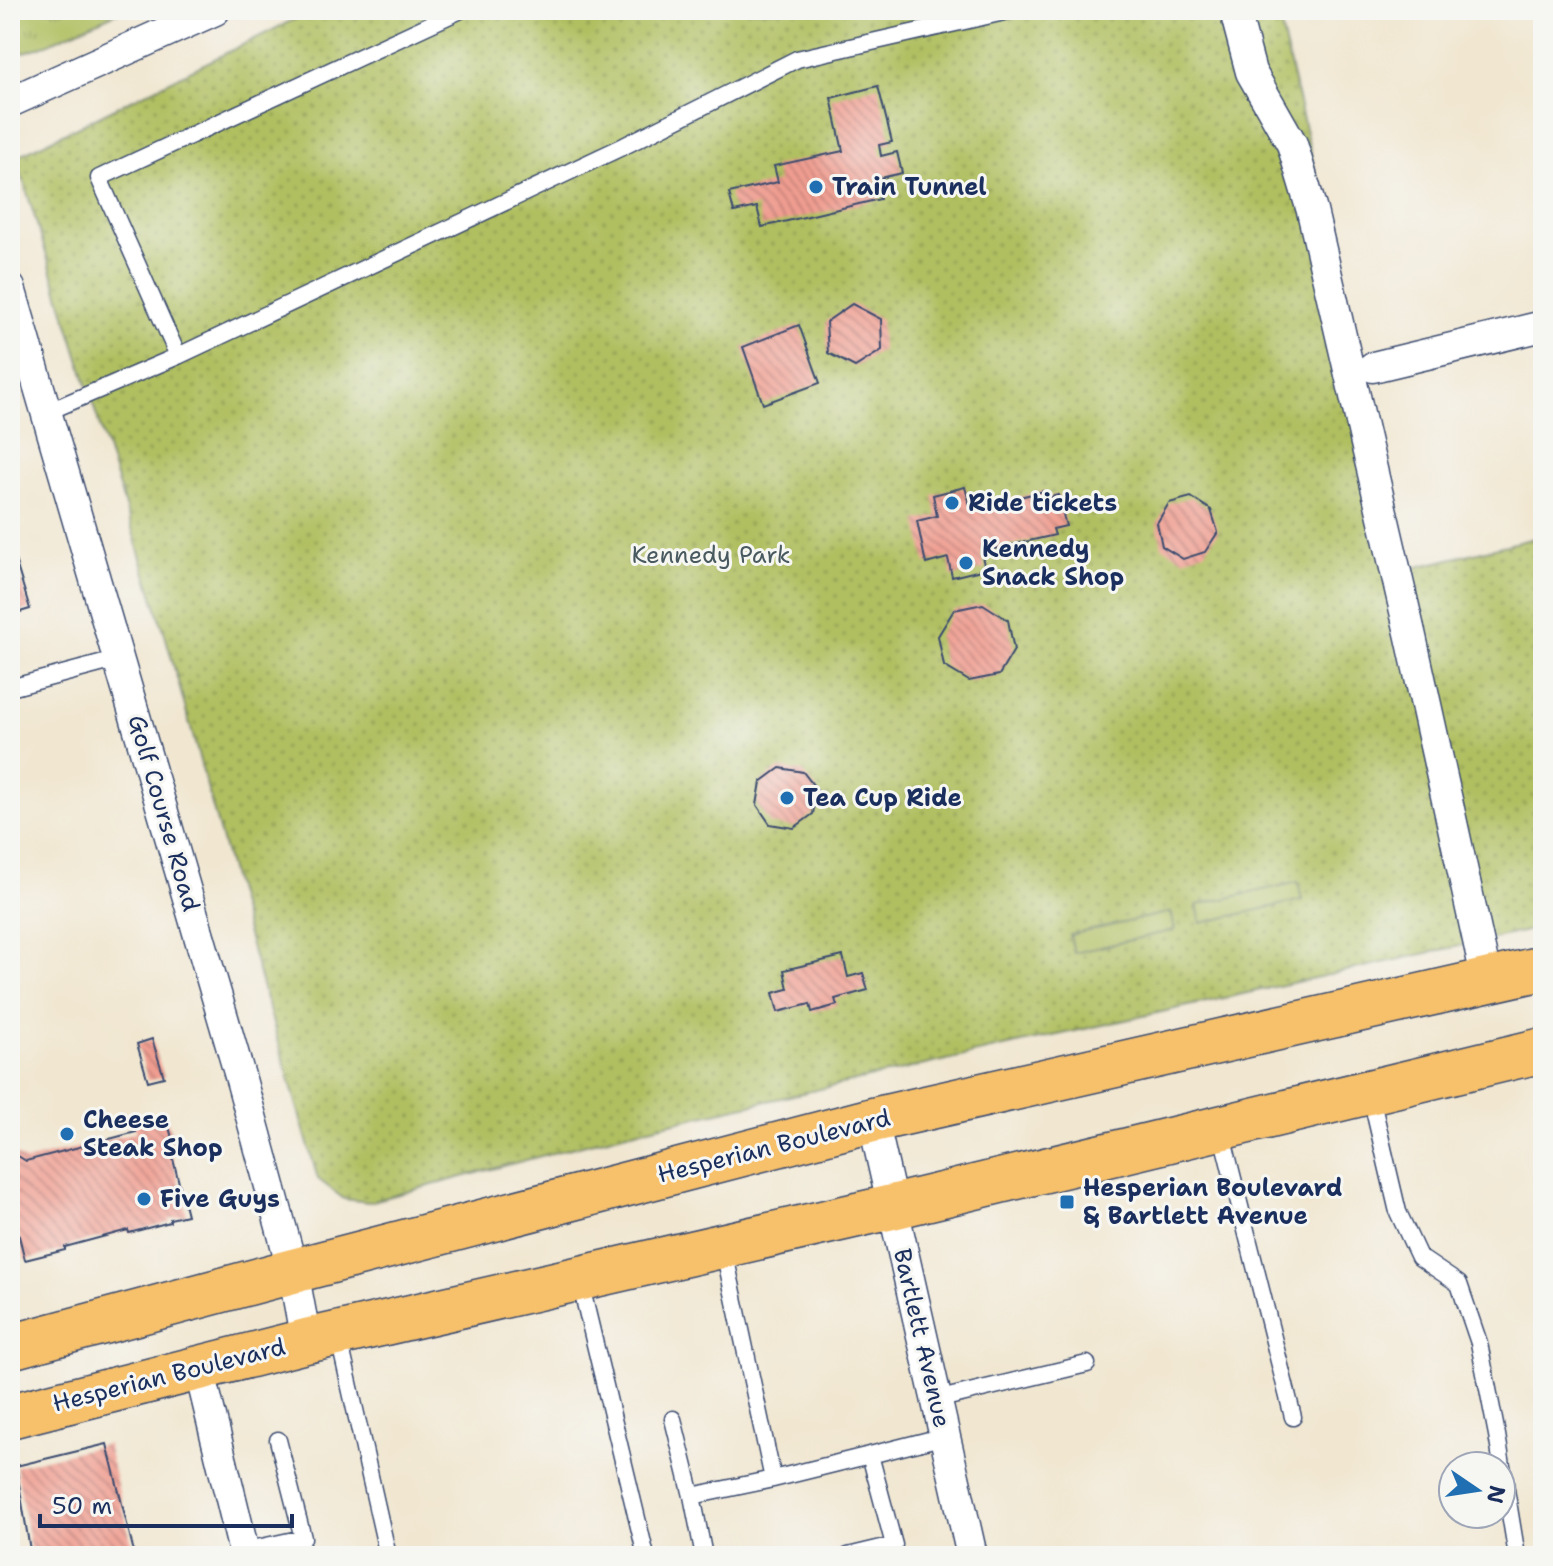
<svg xmlns="http://www.w3.org/2000/svg" width="1553" height="1566" viewBox="0 0 1553 1566" font-family="'Shantell Sans',sans-serif">
<style>
.grass{fill:url(#grass-tufts);stroke:#667760;stroke-width:2}
.park{fill:url(#park-dots);stroke:#667760;stroke-width:2}
.pitch{fill:#b0bf61;stroke:#667760;stroke-width:2}
.building{fill:url(#building-back-hatch)}
.lines{fill:none;stroke-linecap:round;stroke-linejoin:round}
.service-casing{stroke:#3b4b6f;stroke-width:19}
.minor-casing{stroke:#3b4b6f;stroke-width:33}
.primary-casing{stroke:#3b4b6f;stroke-width:47}
.service{stroke:#fff;stroke-width:16}
.minor{stroke:#fff;stroke-width:30}
.primary{stroke:#f7c06b;stroke-width:44}
.poi-dot{fill:#1f6fb2;stroke:#f6f6f2;stroke-width:3}
.labels{text-anchor:middle;dominant-baseline:central;stroke-width:6;stroke-linejoin:round;paint-order:stroke}
.poi-label{font-size:24px;font-weight:bold;fill:#1b2f5e;stroke:#f6f6f2;text-anchor:start}
.park-label{font-size:24px;fill:#485a5f;stroke:#f6f6f2}
.street-label{font-size:24px;fill:#1b2f5e;stroke:#f6f6f2}
</style>
<defs>
<pattern id="grass-tufts" width="24" height="20" patternUnits="userSpaceOnUse" patternTransform="scale(2)"><rect width="24" height="20" fill="#b0bf61"/><path d="M3 7l-1-3M5 7V3M7 7l1-3M15 17l-1-3M17 17v-4M19 17l1-3" fill="none" stroke="#8e9c53"/></pattern>
<pattern id="park-dots" width="8" height="8" patternUnits="userSpaceOnUse" patternTransform="scale(2)"><rect width="8" height="8" fill="#b0bf61"/><path d="M2 2h.1M6 6h.1" fill="none" stroke="#8e9c53" stroke-width="1.8" stroke-linecap="round"/></pattern>
<pattern id="building-back-hatch" width="6" height="6" patternUnits="userSpaceOnUse" patternTransform="scale(2)"><rect width="6" height="6" fill="#f09d90"/><path d="M-1 5l2 2M0 0l6 6M5-1l2 2" fill="none" stroke="#c28079"/></pattern>
</defs>
<rect width="100%" height="100%" fill="#f6f6f2"/>
<filter id="ink" filterUnits="userSpaceOnUse"><feTurbulence type="fractalNoise" baseFrequency=".0125" numOctaves="2"/><feDisplacementMap in="SourceGraphic" scale="16" xChannelSelector="R" yChannelSelector="G"/><feConvolveMatrix kernelMatrix="1 2 1 2 8 2 1 2 1" color-interpolation-filters="sRGB"/></filter>
<filter id="wash" filterUnits="userSpaceOnUse"><feTurbulence type="fractalNoise" baseFrequency=".006" numOctaves="4" result="noise"/><feDisplacementMap in="SourceGraphic" scale="32" xChannelSelector="R" yChannelSelector="G"/><feGaussianBlur stdDeviation="1.8" result="paint"/><feColorMatrix in="noise" values="0 0 0 0 0 0 0 0 0 0 0 0 0 0 0 0 0 1.4 0 .05"/><feComposite in="paint" operator="in"/></filter>
<g filter="url(#wash)">
<rect width="100%" height="100%" fill="#f1e7d1"/>
<!-- grass -->
<path class="grass" d="M10 10H123L40 47 10 57Z"/>
<!-- park -->
<path class="park" d="M313 10H1277L1409 569 1543 536V909L1541 910 1536 929 1017 1044 627 1133 369 1202 344 1199 318 1179 259 975 166 638 16 157Z"/>
<!-- pitch -->
<path class="pitch" d="M1298 882 1302 900 1201 923 1197 905Z
M1171 912 1175 930 1074 953 1070 935Z"/>
<g id="blocks">
<!-- building -->
<path class="building" d="M878 86 892 142 879 145 881 156 897 152 902 173 876 179 880 199 762 227 757 207 734 212 729 193 778 182 774 166 843 151 831 98Z
M852 304 881 319 882 350 855 367 828 353 826 322Z
M799 325 820 383 763 404 743 347Z
M965 487 971 509 1044 491 1046 498 1058 495 1066 526 1053 529 1055 535 981 552 985 569 952 577 948 558 926 564 917 521 937 516 933 495Z
M1191 497 1211 510 1218 532 1205 552 1183 559 1162 546 1157 523 1169 503Z
M10 543 30 609 10 615Z
M983 604 1008 620 1014 650 999 675 969 681 944 666 938 636 954 610Z
M780 768 803 772 817 790 813 814 794 828 770 824 757 805 761 782Z
M843 956 848 977 863 973 868 990 835 999 837 1005 812 1012 810 1004 778 1012 773 993 788 989 784 970Z
M152 1039 164 1077 148 1081 137 1044Z
M166 1116 175 1149 171 1151 187 1215 170 1219V1222L129 1233 128 1230 65 1247V1250L25 1260 10 1200V1151L26 1161 136 1132 134 1125Z
M107 1444 135 1556H31L16 1466Z"/>
</g>
</g>
<g filter="url(#ink)">
<use href="#blocks" fill-opacity="0" stroke="#3b4b6f" stroke-width="2"/>
<g class="lines">
<defs>
<path id="service" d="M178 356 99 178 461 10
M47 412 178 356 624 146 797 59 1013 10
M10 688 119 659
M1370 1093 1398 1212 1419 1257 1459 1284 1479 1343 1497 1435 1517 1556
M1221 1131 1293 1417
M580 1282 646 1556
M338 1334 388 1556
M936 1400 1087 1364
M673 1419 692 1496 773 1479 723 1246
M870 1455 945 1436
M773 1479 870 1455 894 1545 848 1556
M692 1496 704 1556
M244 1551 303 1538 278 1440"/>
<path id="minor" d="M1237 19 1251 72 1292 144 1312 211 1411 637 1487 981
M10 102 215 10
M10 288 242 1083 293 1271 306 1341
M1373 367 1543 326
M873 1120 972 1556
M199 1368 245 1556"/>
<path id="primary" d="M10 1347 293 1271 873 1120 1543 968
M10 1416 306 1341 892 1207 1543 1050"/>
</defs>
<!-- service casing -->
<use href="#service" class="service-casing"/>
<!-- minor casing -->
<use href="#minor" class="minor-casing"/>
<!-- primary casing -->
<use href="#primary" class="primary-casing"/>
<!-- service -->
<use href="#service" class="service"/>
<!-- minor -->
<use href="#minor" class="minor"/>
<!-- primary -->
<use href="#primary" class="primary"/>
</g>
</g>
<!-- markers -->
<g class="poi-dot">
<circle cx="816" cy="187" r="8"/>
<circle cx="952" cy="503" r="8"/>
<circle cx="966" cy="563" r="8"/>
<circle cx="787" cy="798" r="8"/>
<circle cx="67" cy="1134" r="8"/>
<circle cx="144" cy="1199" r="8"/>
<rect x="1059" y="1194" width="16" height="16" rx="4"/>
</g>
<g class="labels">
<!-- poi labels -->
<g class="poi-label">
<text x="832" y="187">Train Tunnel</text>
<text x="968" y="503">Ride tickets</text>
<text x="982" y="549">Kennedy<tspan x="982" dy="28">Snack Shop</tspan></text>
<text x="803" y="798">Tea Cup Ride</text>
<text x="83" y="1120">Cheese<tspan x="83" dy="28">Steak Shop</tspan></text>
<text x="1083" y="1188">Hesperian Boulevard<tspan x="1083" dy="28">&amp; Bartlett Avenue</tspan></text>
<text x="160" y="1199">Five Guys</text>
</g>
<!-- park labels -->
<g class="park-label">
<text x="711" y="555">Kennedy Park</text>
</g>
<!-- street labels -->
<g class="street-label">
<text transform="translate(164 813) rotate(74)">Golf Course Road</text>
<text transform="translate(774 1146) rotate(-14)">Hesperian Boulevard</text>
<text transform="translate(922 1338) rotate(77)">Bartlett Avenue</text>
<text transform="translate(169 1375) rotate(-14)">Hesperian Boulevard</text>
</g>
</g>
<!-- margin -->
<rect width="1553" height="1566" fill="none" stroke="#f6f6f2" stroke-width="40"/>
<!-- north arrow -->
<g transform="translate(1477 1490) rotate(103)"><circle r="38" fill="#f6f6f2" stroke="#9ea6b7" stroke-width="2"/>
<path d="M0-6L14 30L0 20L-14 30Z" fill="#1f6fb2"/>
<text y="-12" font-size="22" font-weight="bold" text-anchor="middle" fill="#1b2f5e">N</text>
</g>
<!-- scale -->
<path d="M40 1514v12h252v-12" fill="none" stroke="#1b2f5e" stroke-width="4"/>
<text x="52" y="1514" font-size="24" fill="#1b2f5e" stroke="#f6f6f2" stroke-width="6" paint-order="stroke">50 m</text>
</svg>
